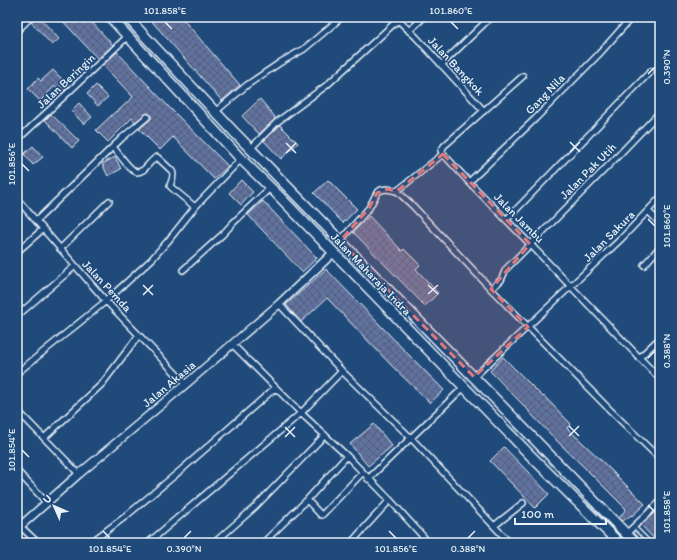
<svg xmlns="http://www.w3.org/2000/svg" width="677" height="560" viewBox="0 0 677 560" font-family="Itim,sans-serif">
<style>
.building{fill:url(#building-cross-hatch);stroke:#e8f1f8}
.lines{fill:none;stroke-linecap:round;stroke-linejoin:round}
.lane-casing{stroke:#e8f1f8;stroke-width:5.5}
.street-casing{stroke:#e8f1f8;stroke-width:8}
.secondary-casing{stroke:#e8f1f8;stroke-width:10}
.highway-casing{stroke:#e8f1f8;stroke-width:12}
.lane{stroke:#1f4a7a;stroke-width:2.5}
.street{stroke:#1f4a7a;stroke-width:5}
.secondary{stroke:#1f4a7a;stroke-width:7}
.highway{stroke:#1f4a7a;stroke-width:9}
.marked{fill:#dd787b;fill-opacity:0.2;stroke:#dd787b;stroke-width:3;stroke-dasharray:8 5;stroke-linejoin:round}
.ticks{fill:none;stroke:#e8f1f8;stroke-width:1.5}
.labels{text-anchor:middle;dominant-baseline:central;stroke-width:3;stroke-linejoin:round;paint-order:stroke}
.street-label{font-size:12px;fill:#e8f1f8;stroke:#1f4a7a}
.neatline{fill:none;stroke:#e8f1f8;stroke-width:1.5}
.ticks-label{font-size:10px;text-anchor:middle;fill:#e8f1f8}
</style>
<defs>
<pattern id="building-cross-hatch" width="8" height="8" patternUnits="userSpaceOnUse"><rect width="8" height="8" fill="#6172a0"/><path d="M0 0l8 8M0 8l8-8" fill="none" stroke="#545d75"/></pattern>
</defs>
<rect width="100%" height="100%" fill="#1f4a7a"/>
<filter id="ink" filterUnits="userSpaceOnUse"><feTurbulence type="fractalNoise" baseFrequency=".025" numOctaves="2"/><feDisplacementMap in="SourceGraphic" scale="8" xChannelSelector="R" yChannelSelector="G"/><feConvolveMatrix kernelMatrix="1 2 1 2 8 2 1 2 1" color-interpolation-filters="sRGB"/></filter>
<g filter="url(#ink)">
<!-- building -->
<path class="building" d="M35 17H39L59 39 52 45 31 22Z
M59 17H87L113 45 98 59Z
M148 17H181L240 85 222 101Z
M117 52 168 106 228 166 214 179 173 137 160 150 139 129 151 119V116L149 113 145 114 135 122 132 118 108 142 96 130 116 111 117 112 133 97 103 65Z
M53 70 69 86 62 93 55 86 40 101 28 89 38 78 41 81Z
M96 85 108 97 98 106 87 94Z
M260 99 275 117 274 118 275 119 259 134 242 116Z
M79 103 92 117 84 124 71 111Z
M51 114 79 141 72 148 45 120Z
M280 125 298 143 281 159 264 141Z
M33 146 43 157 33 165 24 154Z
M115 157 121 169 108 176 102 164Z
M241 180 253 192 241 205 229 193Z
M328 180 357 209 343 223 314 193Z
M263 201 317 258 302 272 248 215Z
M369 216 402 251 404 249 420 265 416 269 438 293 425 306 353 232Z
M326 269 408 354 444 390 430 403 392 366 327 298 301 322 286 305Z
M503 357 543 397 544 396 571 424 567 428 601 460 645 504 632 516 631 515 623 521 619 518 626 509 588 471 560 444 529 412V411L490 371Z
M374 424 392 446 368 466 350 444Z
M504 447 549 494 535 508 490 461Z
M656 511 660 516V543H658L641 525Z"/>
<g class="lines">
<defs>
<path id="lane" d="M634 527 650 543"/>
<path id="street" d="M395 17 416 37 484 111
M17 31 31 17
M409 31 424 17
M441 65 491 17
M523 76 444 146 441 151 446 157 469 182 530 244 660 379
M215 112 247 85 281 62 304 49 342 17
M17 140 57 103 128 36
M113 147C118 152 130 171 137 172 140 172 141 171 143 170 148 166 151 160 157 157L172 171C175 176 171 181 170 186L172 188 195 207
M250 149 277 122 327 85 398 20
M469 182 535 119 599 54 632 17
M397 191 443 154
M17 199 106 301 186 384
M648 211 660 223
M506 220 651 71
M36 221 122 138 147 117
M340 241 369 208 377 193 381 190 387 189 397 191 413 206 491 289 609 409 660 459
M60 249 109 201
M17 252 43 229
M644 265 660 247
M183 270 222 235 234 222 270 188
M491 289 501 280 506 269 614 160 660 112
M279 304 342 371 411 438 510 543
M17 316 75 266
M232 344 301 413 347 456 390 500 429 543
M639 358 660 338
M17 373 106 301 151 260 168 241 195 207 241 159
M474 377 621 239 660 198
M17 410 79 474
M44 438 102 384 139 335
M17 471 47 503
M368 479 464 387
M307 500 321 515H322L362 473
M20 526 38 543
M494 526 523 503
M626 534 660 502
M90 543 126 516 180 471 275 388
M148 543 301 413 342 371
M214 543 255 507 325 435
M263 543 307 500 347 456
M351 543 367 525 390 500"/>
<path id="secondary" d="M17 529 79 474 186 384 279 304 333 253"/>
<path id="highway" d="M110 17 241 159 277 194 531 456 619 543
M127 17 234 132 501 405 635 543"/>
</defs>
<!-- lane casing -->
<use href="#lane" class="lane-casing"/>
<!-- street casing -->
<use href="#street" class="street-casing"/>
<!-- secondary casing -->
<use href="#secondary" class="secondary-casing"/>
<!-- highway casing -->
<use href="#highway" class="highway-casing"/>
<!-- lane -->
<use href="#lane" class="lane"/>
<!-- street -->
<use href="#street" class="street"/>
<!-- secondary -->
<use href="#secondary" class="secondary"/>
<!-- highway -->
<use href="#highway" class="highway"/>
</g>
</g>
<!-- marked area -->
<path class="marked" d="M443 154 530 244 491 289 528 327 474 377 340 241 369 208 377 193 387 189 397 191Z"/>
<!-- ticks -->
<path class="ticks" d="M165 22 172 29M451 22 458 29M648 74 655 67M570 142 580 152M286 143 296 153M570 152 580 142M286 153 296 143M22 164 29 171M648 219 655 226M143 285 153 295M428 285 438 294M428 294 438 285M143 295 153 285M648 358 655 351M569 426 579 436M285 427 295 437M569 436 579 426M285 437 295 427M22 450 29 457M648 505 655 512M103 531 110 538M389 531 396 538M184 538 191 531M468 538 475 531"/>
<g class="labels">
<!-- street labels -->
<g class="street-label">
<text transform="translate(456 66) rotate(47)">Jalan Bangkok</text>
<text transform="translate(66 81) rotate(-43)">Jalan Beringin</text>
<text transform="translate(545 94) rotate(-46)">Gang Nila</text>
<text transform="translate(588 171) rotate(-45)">Jalan Pak Utih</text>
<text transform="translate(519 218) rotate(45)">Jalan Jambu</text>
<text transform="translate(609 236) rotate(-45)">Jalan Sakura</text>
<text transform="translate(371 274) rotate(46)">Jalan Maharaja Indra</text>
<text transform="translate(107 286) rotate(47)">Jalan Pemda</text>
<text transform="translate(169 384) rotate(-40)">Jalan Akasia</text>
</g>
</g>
<!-- margin -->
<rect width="677" height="560" fill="none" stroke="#1f4a7a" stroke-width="44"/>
<!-- north arrow -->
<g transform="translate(54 506) rotate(315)" stroke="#1f4a7a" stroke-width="3" paint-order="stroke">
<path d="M0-3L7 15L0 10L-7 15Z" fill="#e8f1f8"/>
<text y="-6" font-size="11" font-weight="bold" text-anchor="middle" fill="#e8f1f8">U</text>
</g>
<!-- scale -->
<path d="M515 518v6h91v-6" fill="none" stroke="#e8f1f8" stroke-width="2"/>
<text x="521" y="518" font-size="12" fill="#e8f1f8" stroke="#1f4a7a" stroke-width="3" paint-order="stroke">100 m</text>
<rect x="22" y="22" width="633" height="516" class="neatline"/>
<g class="ticks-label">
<text x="165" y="14">101.858°E</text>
<text x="451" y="14">101.860°E</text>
<text transform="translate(666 67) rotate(-90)" y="4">0.390°N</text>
<text transform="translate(11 164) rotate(-90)" y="4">101.856°E</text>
<text transform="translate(666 226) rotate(-90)" y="4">101.860°E</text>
<text transform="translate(666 351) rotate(-90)" y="4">0.388°N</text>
<text transform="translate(11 450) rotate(-90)" y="4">101.854°E</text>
<text transform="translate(666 512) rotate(-90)" y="4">101.858°E</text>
<text x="110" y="552">101.854°E</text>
<text x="184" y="552">0.390°N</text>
<text x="396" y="552">101.856°E</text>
<text x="468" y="552">0.388°N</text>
</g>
</svg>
